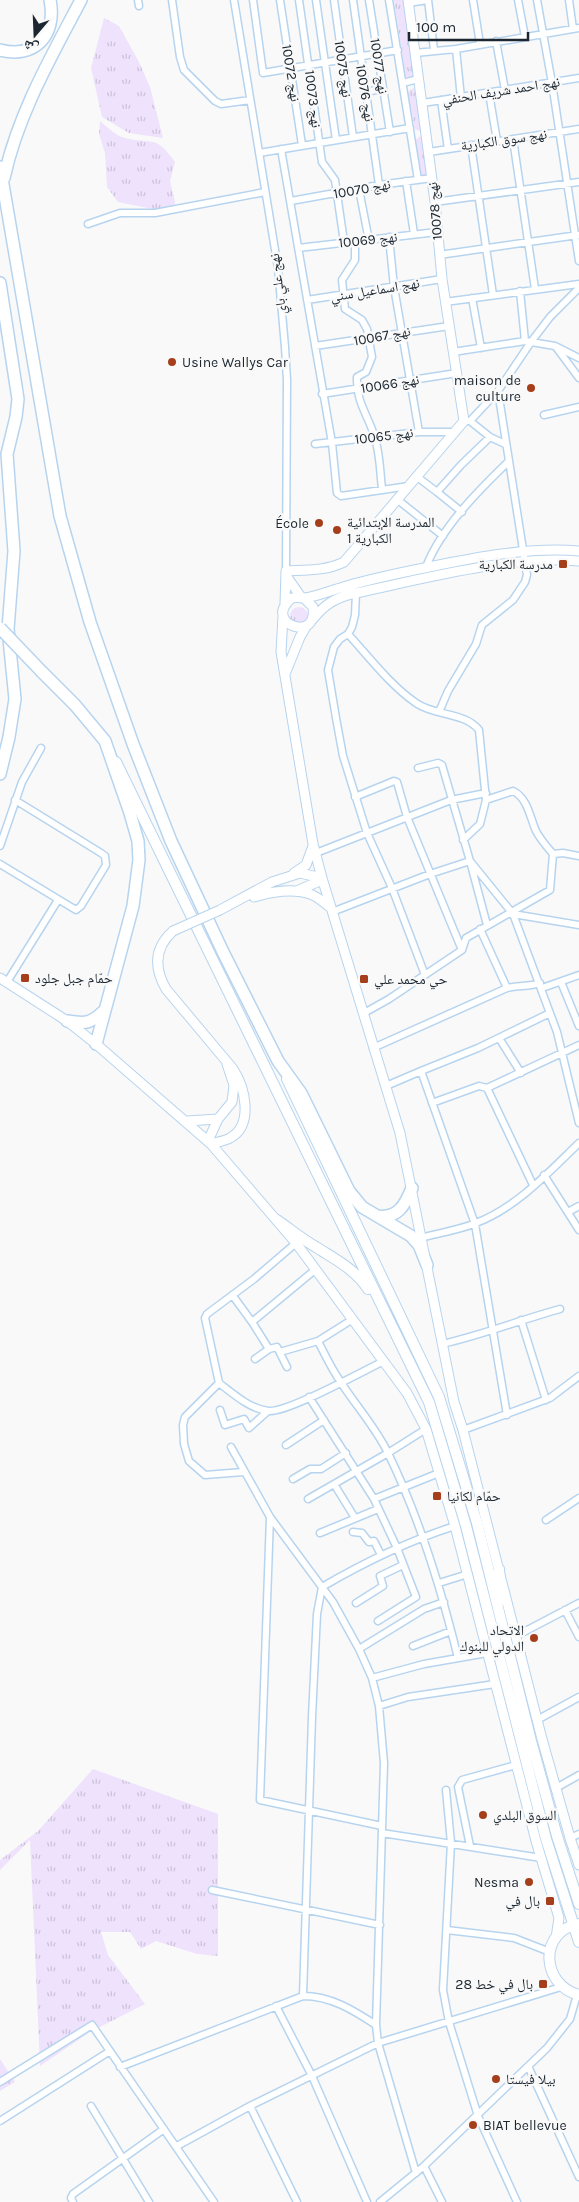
<svg xmlns="http://www.w3.org/2000/svg" width="579" height="2202" viewBox="0 0 579 2202" font-family="Karla,'Noto Naskh Arabic',sans-serif">
<style>
.grass{fill:url(#grass-tufts)}
.lines{fill:none;stroke-linecap:round;stroke-linejoin:round}
.street-casing{stroke:#b7d4ef;stroke-width:9}
.secondary-casing{stroke:#b7d4ef;stroke-width:11}
.primary-casing{stroke:#b7d4ef;stroke-width:12}
.highway-casing{stroke:#b7d4ef;stroke-width:14}
.street{stroke:#fff;stroke-width:6}
.secondary{stroke:#fff;stroke-width:9}
.primary{stroke:#fff;stroke-width:10}
.highway{stroke:#fff;stroke-width:11}
.secondary-bridge-casing{stroke:#b7d4ef;stroke-width:11;stroke-linecap:butt}
.highway-bridge-casing{stroke:#b7d4ef;stroke-width:14;stroke-linecap:butt}
.secondary-bridge{stroke:#fff;stroke-width:9}
.highway-bridge{stroke:#fff;stroke-width:11}
.poi-dot{fill:#a53e1a;stroke:#f9f9f9;stroke-width:2}
.labels{text-anchor:middle;dominant-baseline:central;stroke-width:5;stroke-linejoin:round;paint-order:stroke}
.street-label{font-size:14px;fill:#1c2731;stroke:#f9f9f9}
.poi-label{font-size:14px;fill:#1c2731;stroke:#f9f9f9;text-anchor:start}
</style>
<defs>
<pattern id="grass-tufts" width="24" height="20" patternUnits="userSpaceOnUse" patternTransform="scale(1.25)"><rect width="24" height="20" fill="#efe2fd"/><path d="M3 7l-1-3M5 7V3M7 7l1-3M15 17l-1-3M17 17v-4M19 17l1-3" fill="none" stroke="#ccc2d9"/></pattern>
</defs>
<rect width="100%" height="100%" fill="#f9f9f9"/>
<!-- grass -->
<path class="grass" d="M394 0H404L414 74 412 78 406 77 405 72Z
M104 18 119 26 139 62 150 87 163 138 129 133 102 117 91 68Z
M414 88 422 128 419 131 415 129 408 94 409 90Z
M100 121C106 126 114 134 122 137 151 146 154 132 175 162L170 181 175 202 174 207 163 211 118 202 107 187 105 153 99 134Z
M421 136 424 138 429 177 422 178 420 176 415 140Z
M290 616a9 9 0 1 1 18 0a9 9 0 1 1-18 0Z
M93 1769 218 1814V1956L197 1954 156 1941 141 1949 130 1932H101L108 1955 145 2004 90 2032 40 2066 30 1840 0 1870V1860L38 1831Z
M0 2059 15 2082 0 2091Z"/>
<g class="lines">
<defs>
<path id="street" d="M138 0 139 6
M172 0 180 57 184 70 215 101 221 104 250 100
M234 0 278 268 285 347 287 380 286 571
M253 0 263 73 398 50
M280 0 302 145
M299 0 322 162 335 180 344 242
M316 0 336 140
M334 0 353 137
M353 0 379 185
M369 0 390 132
M389 0 418 180
M428 0 434 50
M473 0 480 44
M518 0 525 37
M537 0 552 83 579 261
M569 0 573 29
M408 3 428 0
M496 41 505 90
M456 49 461 98
M415 53 456 49 579 28
M403 83 418 79
M365 92 382 89
M489 93 497 141
M441 100 448 149
M423 103 579 78
M513 139 535 289
M471 145 493 295
M281 149 332 443 337 493 341 496 409 486
M429 152 579 129
M259 153 410 128
M406 181 414 234
M359 189 369 241
M291 201 379 185 432 178
M435 202 579 182
M88 224 120 213H155L265 192
M389 237 394 287 419 432
M355 243V260L342 280 345 309 362 320 367 329 372 357 366 372 357 377C356 402 367 413 374 435 380 452 380 472 382 489
M298 248 437 232
M439 255 578 235
M520 291 525 341
M472 298 481 348
M307 300 442 279
M445 302 579 284
M315 346 449 326
M556 347 579 378
M453 352 525 341 531 342 550 317 579 288
M498 391 531 342 555 346 579 358
M322 394 457 373
M544 415 579 407
M470 421 490 437 505 444
M315 444 419 432H454
M416 476 437 492
M398 500 443 536
M462 512 437 492 461 465 490 437
M426 567C441 528 478 491 508 462
M356 593 355 615 352 627 348 634 340 639 334 647 328 670 336 718 343 756 367 833 392 888 425 975
M348 634C369 657 390 685 416 703 434 716 465 712 479 730L486 800 480 824 463 840
M439 712 448 691 476 644 482 625 513 600 525 582 527 575 498 391 470 421H464
M418 768 438 763 442 765 470 861 487 925
M355 797 394 781 397 782 407 817 462 950
M0 846 22 782 41 748
M316 853 451 800 486 793
M553 854 563 853 579 856
M0 864 76 910 81 906 106 865 105 856 101 853 15 800
M332 912 430 874 470 861 513 914 557 1032 579 1123
M513 914 579 925
M480 929 507 988
M7 982 58 900
M561 982 579 1026
M542 988 579 975
M364 1013 389 999 462 950 466 938 550 890 553 854C547 847 540 839 536 831 530 818 528 798 513 791L486 800
M499 1038 521 1073
M373 1048 507 988C519 985 529 987 540 983
M386 1086 421 1071
M487 1088 579 1045
M432 1103 479 1086 487 1088 533 1185
M544 1175 579 1230
M568 1212 579 1206
M420 1238C439 1233 459 1230 476 1223 516 1208 549 1172 579 1143
M233 1296 252 1322 269 1349
M521 1320 546 1400
M252 1322 316 1269
M318 1341C325 1355 332 1370 342 1384 357 1407 376 1428 388 1453 420 1519 441 1588 458 1658
M442 1344C482 1335 520 1320 560 1309
M280 1352 318 1341 353 1319
M255 1359 269 1349 277 1347 287 1367
M219 1383C232 1393 250 1409 268 1411 287 1413 363 1371 384 1361
M309 1397 374 1499 397 1548 416 1597 378 1621
M220 1410 225 1425 244 1419 249 1428 268 1411
M507 1415 475 1224 421 1071 478 1048 550 1013
M463 1430 550 1398 579 1376
M286 1445 324 1420
M231 1447 270 1517 333 1602 359 1649 372 1678 379 1706 384 1763 376 2025 378 2043 416 2173
M243 1472 205 1475 189 1461 184 1444 183 1425 185 1417 219 1383 205 1318 207 1314 254 1279 296 1243
M293 1479 310 1469H321L346 1453
M334 1484 355 1518
M308 1499 388 1453 426 1429
M374 1499 439 1473
M270 1517 260 1800 382 1826
M546 1520 579 1498
M353 1532 362 1533 369 1542 374 1541 381 1555
M320 1533 378 1509
M439 1583 468 1574
M356 1603 383 1586 380 1576 403 1565
M565 1610 579 1637
M516 1636 579 1603
M413 1646 451 1631
M359 1649 424 1609 444 1602
M372 1678 424 1664 487 1653
M379 1706 408 1697 495 1684
M537 1720 579 1697
M556 1788 579 1775
M446 1790 451 1843 443 1990 449 2022 478 2116 517 2202
M382 1833 541 1858
M570 1838 579 1834
M470 1846 458 1787 462 1780 516 1765
M212 1890 380 1925
M447 1930 514 1938 550 1952
M303 1996 312 1717 317 1614 322 1587C365 1562 408 1541 455 1526
M276 2006 312 2076 367 2202
M528 2066 579 2177
M120 2067 303 1996C331 1996 353 2010 376 2025
M0 2082 92 2025 214 2202
M91 2106 149 2202
M250 2106 297 2202
M0 2121 110 2051
M177 2146 250 2106 378 2043 561 1987
M424 2166 442 2202
M73 2202 71 2198 73 2194 164 2129
M380 2202 424 2166 547 2048 570 2019 577 1995"/>
<path id="secondary" d="M287 577 301 597
M304 598 313 607C318 643 268 624 287 603 287 602 292 598 292 598 296 597 300 598 304 598 315 597 329 591 340 588 369 579 399 573 429 567 477 557 529 547 579 551
M285 604 286 571C306 570 326 571 344 562L464 421 442 279 435 202 408 0
M283 616 281 652 313 844 322 878 400 1133 454 1402 463 1430 542 1739 570 1838 579 1865
M312 620C325 604 336 597 356 593 422 579 512 555 579 561
M285 674 300 637 307 625
M294 873 306 865 313 846
M299 890 322 880
M254 897C270 892 293 888 310 894 317 896 324 903 330 907
M220 910 272 882 300 873 322 878
M173 931C154 948 154 968 166 989L233 1069C245 1087 254 1125 230 1138 225 1141 217 1142 211 1144
M0 978 67 1021 96 1044 211 1144 296 1243 407 1393 426 1429 455 1526 536 1841 559 1918 556 1938
M187 1121 218 1119
M208 1141 218 1119 232 1102 234 1085 227 1064"/>
<path id="primary" d="M116 762 429 1402 466 1526 546 1839 579 1942
M287 1079 439 1397 477 1523 531 1741 557 1836 579 1904
M277 1220C290 1229 302 1239 316 1247 336 1260 355 1269 368 1289
M499 1569 501 1600
M579 1924C538 1931 541 1985 579 1995"/>
<path id="highway" d="M0 50C35 59 57 35 50 0
M0 167 60 516 90 622 133 744 171 841 223 952 278 1061 301 1093 349 1191 362 1207 411 1236 419 1245 427 1265
M4 178C18 114 51 57 81 0
M0 283 18 399 16 417 7 454 14 551 8 629 15 699 9 737 0 774
M42 672 75 705 105 741 130 813 138 841 139 860 133 906 96 1044
M67 1021C86 1024 90 1024 105 1010
M377 1216C398 1219 405 1205 412 1188"/>
</defs>
<!-- street casing -->
<use href="#street" class="street-casing"/>
<!-- secondary casing -->
<use href="#secondary" class="secondary-casing"/>
<!-- primary casing -->
<use href="#primary" class="primary-casing"/>
<!-- highway casing -->
<use href="#highway" class="highway-casing"/>
<!-- street -->
<use href="#street" class="street"/>
<!-- secondary -->
<use href="#secondary" class="secondary"/>
<!-- primary -->
<use href="#primary" class="primary"/>
<!-- highway -->
<use href="#highway" class="highway"/>
<defs>
<path id="secondary-bridge" d="M173 931 220 910"/>
<path id="highway-bridge" d="M0 628 42 672"/>
</defs>
<!-- secondary-bridge casing -->
<use href="#secondary-bridge" class="secondary-bridge-casing"/>
<!-- highway-bridge casing -->
<use href="#highway-bridge" class="highway-bridge-casing"/>
<!-- secondary-bridge -->
<use href="#secondary-bridge" class="secondary-bridge"/>
<!-- highway-bridge -->
<use href="#highway-bridge" class="highway-bridge"/>
</g>
<!-- markers -->
<g class="poi-dot">
<circle cx="172" cy="362" r="5"/>
<circle cx="531" cy="388" r="5"/>
<circle cx="319" cy="523" r="5"/>
<circle cx="337" cy="530" r="5"/>
<rect x="558" y="559" width="10" height="10" rx="2.5"/>
<rect x="20" y="973" width="10" height="10" rx="2.5"/>
<rect x="359" y="974" width="10" height="10" rx="2.5"/>
<rect x="432" y="1491" width="10" height="10" rx="2.5"/>
<circle cx="534" cy="1638" r="5"/>
<circle cx="483" cy="1815" r="5"/>
<circle cx="529" cy="1882" r="5"/>
<rect x="545" y="1896" width="10" height="10" rx="2.5"/>
<rect x="538" y="1979" width="10" height="10" rx="2.5"/>
<circle cx="496" cy="2079" r="5"/>
<circle cx="473" cy="2125" r="5"/>
</g>
<g class="labels">
<!-- street labels -->
<g class="street-label">
<text transform="translate(379 66) rotate(81)">نهج 10077</text>
<text transform="translate(343 69) rotate(82)">نهج 10075</text>
<text transform="translate(291 73) rotate(81)">نهج 10072</text>
<text transform="translate(501 91) rotate(-9)">نهج احمد شريف الحنفي</text>
<text transform="translate(365 93) rotate(81)">نهج 10076</text>
<text transform="translate(313 99) rotate(83)">نهج 10073</text>
<text transform="translate(504 140) rotate(-8)">نهج سوق الكبارية</text>
<text transform="translate(362 189) rotate(-10)">نهج 10070</text>
<text transform="translate(435 211) rotate(-95)">نهج 10078</text>
<text transform="translate(368 240) rotate(-6)">نهج 10069</text>
<text transform="translate(278 284) rotate(-97)">نهج علي باي</text>
<text transform="translate(375 290) rotate(-9)">نهج اسماعيل سني</text>
<text transform="translate(382 336) rotate(-10)">نهج 10067</text>
<text transform="translate(390 384) rotate(-9)">نهج 10066</text>
<text transform="translate(384 436) rotate(-7)">نهج 10065</text>
</g>
<!-- poi labels -->
<g class="poi-label">
<text x="182" y="362">Usine Wallys Car</text>
<text x="521" y="380" text-anchor="end">maison de<tspan x="521" dy="16">culture</tspan></text>
<text x="347" y="522">المدرسة الإبتدائية<tspan x="347" dy="16">الكبارية 1</tspan></text>
<text x="309" y="523" text-anchor="end">École</text>
<text x="553" y="564" text-anchor="end">مدرسة الكبارية</text>
<text x="35" y="978">حمّام جبل جلود</text>
<text x="374" y="979">حي محمد علي</text>
<text x="447" y="1496">حمّام لكانيا</text>
<text x="524" y="1630" text-anchor="end">الاتحاد<tspan x="524" dy="16">الدولي للبنوك</tspan></text>
<text x="493" y="1815">السوق البلدي</text>
<text x="519" y="1882" text-anchor="end">Nesma</text>
<text x="540" y="1901" text-anchor="end">بال في</text>
<text x="533" y="1984" text-anchor="end">بال في خط 28</text>
<text x="506" y="2079">بيلا فيستا</text>
<text x="483" y="2125">BIAT bellevue</text>
</g>
</g>
<!-- north arrow -->
<g transform="translate(35 35) rotate(199)" stroke="#f9f9f9" stroke-width="4" paint-order="stroke">
<path d="M0-4L9 19L0 12L-9 19Z" fill="#1c2731"/>
<text y="-8" font-size="14" font-weight="bold" text-anchor="middle" fill="#1c2731">ش</text>
</g>
<!-- scale -->
<path d="M409 32v8h119v-8" fill="none" stroke="#1c2731" stroke-width="2.5"/>
<text x="416" y="32" font-size="15" fill="#1c2731" stroke="#f9f9f9" stroke-width="4" paint-order="stroke">100 m</text>
</svg>
